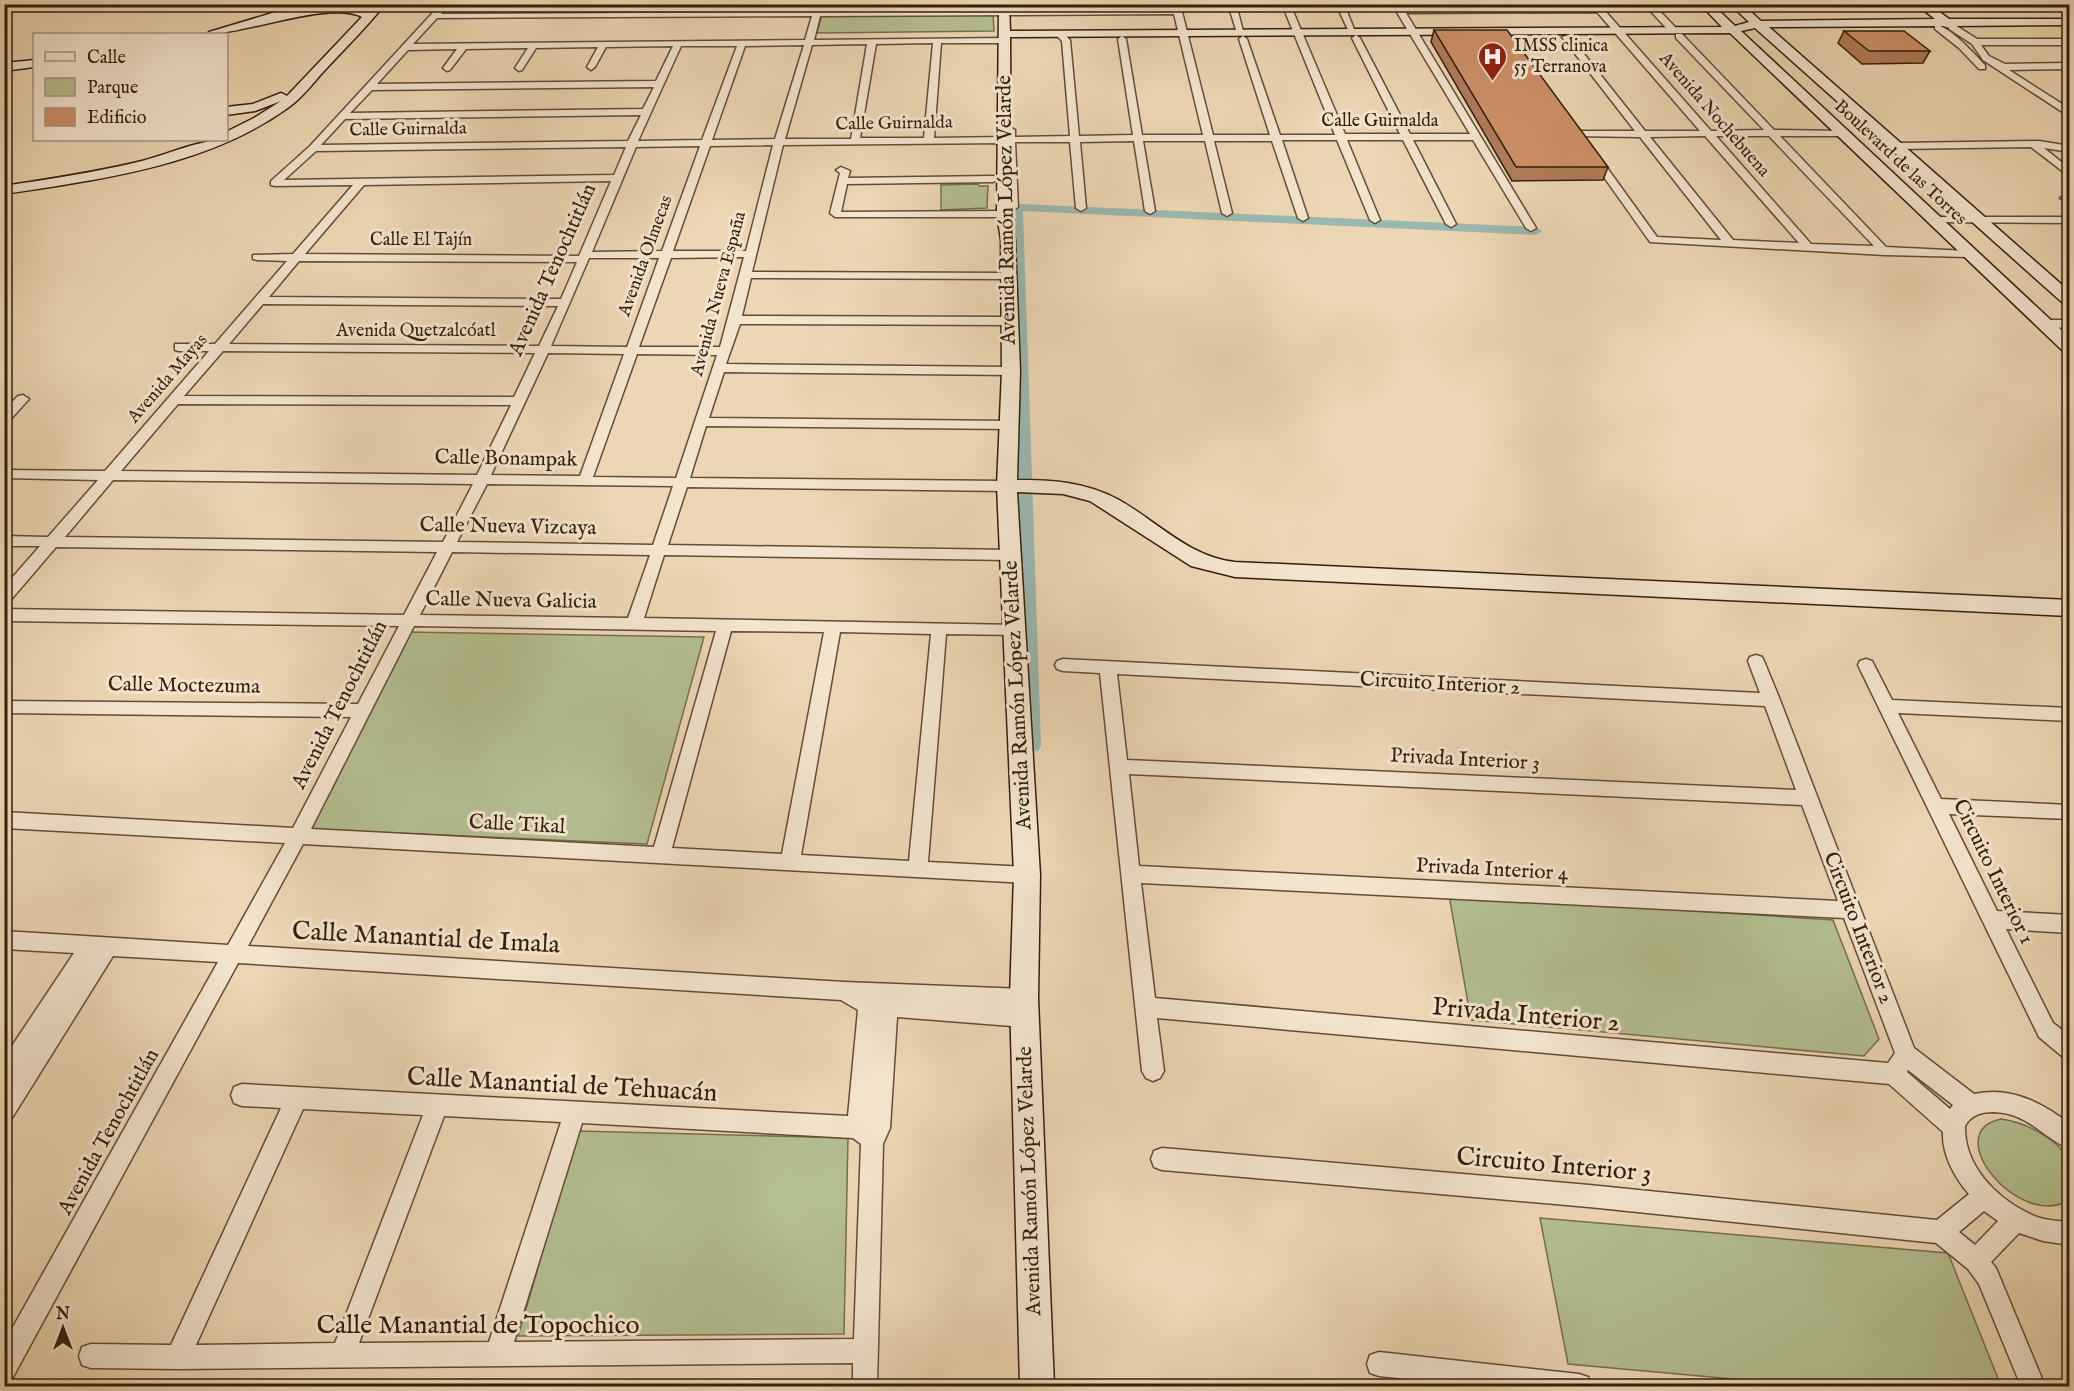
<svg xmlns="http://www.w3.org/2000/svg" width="2074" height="1391" viewBox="0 0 2074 1391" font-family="'IM FELL English',serif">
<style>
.green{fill:#b4bf90;stroke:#746f4d;stroke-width:1.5}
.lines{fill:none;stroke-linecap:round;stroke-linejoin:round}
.canal{fill:#9ab8b1;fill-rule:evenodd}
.street-casing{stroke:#624d34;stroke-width:3}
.secondary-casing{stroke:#331f0a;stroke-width:3}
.street{fill:#f3e4ce;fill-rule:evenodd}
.secondary{fill:#f3e4ce;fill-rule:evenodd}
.wall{fill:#af7b59;stroke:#331f0a;stroke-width:1.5}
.building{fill:#cc8f68;stroke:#331f0a;stroke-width:1.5}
.labels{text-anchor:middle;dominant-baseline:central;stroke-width:6;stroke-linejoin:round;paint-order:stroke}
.far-poi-label{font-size:18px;fill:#331f0a;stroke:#f3e4ce;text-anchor:start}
.far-street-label{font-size:18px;fill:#331f0a;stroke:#f3e4ce}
.street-label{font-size:21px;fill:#331f0a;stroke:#f3e4ce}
.near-street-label{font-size:26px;fill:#331f0a;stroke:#f3e4ce}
</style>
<rect width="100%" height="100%" fill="#edd6b3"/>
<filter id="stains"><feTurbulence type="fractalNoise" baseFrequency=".00333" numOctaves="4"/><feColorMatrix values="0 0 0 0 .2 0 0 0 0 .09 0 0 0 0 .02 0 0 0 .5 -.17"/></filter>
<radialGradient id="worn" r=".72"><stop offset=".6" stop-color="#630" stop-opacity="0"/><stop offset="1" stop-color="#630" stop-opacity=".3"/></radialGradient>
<!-- green -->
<path class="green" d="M464 5V4L509 5 504 11 457 12Z
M993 13 994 31 817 33 822 15Z
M978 184 979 186H988L987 208 941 210V185Z
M407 632 704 637 647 844 306 829Z
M1449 895 1833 920 1879 1039 1864 1056 1471 1020Z
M2001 1119C2024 1122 2064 1140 2070 1166 2072 1176 2070 1190 2069 1200 2020 1231 1938 1132 2001 1119Z
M578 1131 848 1138 844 1334 518 1336Z
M1540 1218 1948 1253 2001 1386H1809L1568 1364Z"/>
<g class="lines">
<!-- canal -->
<path class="canal" d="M1021 204 1536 227 1542 231 1536 235 1023 211 1041 745 1039 750 1032 752 1025 750 1023 745 1011 208Z"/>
<defs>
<path id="street" d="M816 4H824L822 11 1173 10 1172 4H1180L1213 135H1270L1239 39 1243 36 1247 39 1280 135H1335L1282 4H1290L1345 134H1400L1352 38 1356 35 1360 38 1410 134H1470L1392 4H1400L1403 9 1593 8 1590 4H1599L1711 131 1764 130 1676 38V34H1682L1774 130 1844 131 1846 133 1841 136H1780L1886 247 1968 251 1974 254 1968 257 1885 255 1650 242 1589 156 1591 154H1597L1657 237 1721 240 1640 137 1575 136V132L1578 131H1635L1562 37 1569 35 1645 131H1700L1597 12 1406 13 1536 228 1531 231 1526 228 1473 140H1413L1456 224 1451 227 1446 224 1403 140H1347L1380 220 1375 223 1370 220 1337 140H1282L1308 218 1303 221 1298 218 1272 141H1214L1232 213 1227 216 1222 213 1205 141H1143L1155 211 1150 214 1145 211 1134 141 1080 142 1086 208 1081 211 1076 208 1070 142H1015L1018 207 1013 210 1008 207 1006 143 783 145 752 272 1010 273 1016 276 1010 279 751 278 742 316 1010 317 1016 321 1010 325 740 324 726 364 1011 367 1017 371 1011 375 724 372 709 418 1011 421 1018 425 1011 429 706 426 690 478 1007 481 1014 486 1007 491 687 487 668 545 1011 550 1018 555 1011 560 664 555 644 618 1022 625 1024 629 1022 633 1016 635 946 634 928 862 1027 867 1034 869 1036 875 1034 881 1027 883 303 844 248 946 844 982 1024 989 1031 991 1034 998 1031 1005 1024 1007 1031 1010 1034 1017 1031 1024 1024 1027 897 1017 890 1128 883 1144 877 1386H853V1363L178 1369 91 1368 82 1365 79 1356 82 1347 91 1344 171 1345 281 1108 242 1106 234 1103 231 1095 234 1087 242 1084 848 1116 858 1010 841 1000 238 963 13 1377 4 1380V1343L218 962 113 956 12 1118 4 1121V1090L13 1076 4 1075V1058L74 953 4 949V931L228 945 285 843 4 828V812L293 828 351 717 4 713V701L358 704 399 626 4 621V609L404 615 437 552 56 547 9 602 4 603V587L40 546H4V536L48 537 98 480 4 478V470L105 471 209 351H179L175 350V344H215L287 261 257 260 253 259V255L293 254 353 185 275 186 271 185V181L310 146 439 6 446 8 441 14 814 12ZM1174 14 1203 135H1142L1126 39 1122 36 1118 39 1133 135 1079 136 1070 40 1062 32 1055 34 1062 41 1070 136 1015 137V130L1010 127 1005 130V137L934 138 941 43H1004L1008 40 1007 38 814 40 820 16ZM812 16 805 40 413 44 437 18ZM933 43 924 138H860L876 44ZM867 44 851 139H785L812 45ZM804 45 775 139 712 140 745 46ZM673 46 656 81 377 84 408 50 457 49 443 68 447 71 450 70 466 49 528 48 515 68 519 71 522 70 536 48 598 47 587 67 591 70 595 67 606 47ZM681 46H737L702 140 638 141ZM654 87 643 109 350 113 372 90ZM641 115 628 141 321 145 345 119ZM1705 136 1799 243 1733 240 1650 137ZM1716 136H1769L1874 246 1811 244ZM773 145 746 251H673L710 146ZM700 146 662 251 592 252 636 147ZM626 147 614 175 284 180 316 151ZM611 181 579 256 305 254 364 185ZM744 257 720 347H639L671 258ZM589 258H659L627 347 551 346ZM299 261 577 262 561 299 269 297ZM263 304 558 306 539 346 229 344ZM223 351 535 353 514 397 184 396ZM548 353 624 354 580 476 491 475ZM637 354 717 355 676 478 593 477ZM178 404 511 405 477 475 121 471ZM113 480 473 484 443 542 65 537ZM487 484 673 486 653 545 457 542ZM452 552 650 555 628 618 420 615ZM414 626 716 631 654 847 311 829ZM731 631 824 632 782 854 672 848ZM840 632 931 634 909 861 801 855ZM303 1109 423 1115 335 1343 196 1345ZM444 1116 561 1122 489 1342 359 1343ZM582 1123 853 1138 861 1144 854 1339 514 1342Z
M1228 4H1236L1244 35 1237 33Z
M1336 4H1344L1356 34 1349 32Z
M1644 4H1653L1676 28V32H1670Z
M1935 25C1949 25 1975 55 1985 65V69H1979L1959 48 1935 29Z
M1949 25H1955L1977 39H2070V45H1981L1989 56 2005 64 2070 63V69L2009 70 2070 109V117L1983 60 1972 44 1949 29Z
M2039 141 2070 146V152L2044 148 2070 169V177L2031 147 1898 149 1893 146 1898 143Z
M841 167 850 171 848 178 993 176 998 179 993 182 847 184 841 212 1004 211 1009 214 1004 217H835L830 213 840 173 836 170Z
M2070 194V200L2065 201 2060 198Z
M1933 217H2070V223L1929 222V218Z
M2044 320H2070V328L2040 327V321Z
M23 395 29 399 9 421 4 422V410L18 396Z
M1756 655 1762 657 1764 661 1780 700 1914 1048 1974 1094C2010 1086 2041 1102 2070 1124V1149C2041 1137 2029 1113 1993 1112 1981 1112 1971 1115 1965 1126 1964 1165 1995 1197 2028 1213 2040 1220 2056 1221 2070 1222V1245L2043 1241 2019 1233 1991 1262 1996 1268 2045 1386H2021L1979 1284 1968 1269 1936 1243 1589 1207 1162 1170 1154 1167 1151 1159 1154 1151 1162 1148 1589 1185 1937 1220 1969 1194C1954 1177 1942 1154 1943 1132L1889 1084 1157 1018 1164 1071 1160 1078 1153 1081 1146 1078 1142 1071 1100 673 1063 671 1057 669 1055 665 1057 661 1063 659 1760 693 1748 661 1750 657ZM1117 674 1765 706 1796 790 1127 760ZM1129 774 1802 805 1838 901 1139 866ZM1141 883 1844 918 1895 1053 1888 1063 1155 998ZM1908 1070 1953 1105 1950 1109 1907 1072ZM1984 1211 1998 1221 1975 1245 1959 1232Z
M1866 659 1872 661 1892 700 2070 708V721L1898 713 1941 799 2070 805V819L1949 814 1997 911 2070 915V933L2006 929 2053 1023 2070 1036V1060L2063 1057 2039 1037 1858 665 1860 661Z
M1379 1352 1579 1374 1588 1377 1591 1386H1471L1379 1376 1370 1373 1367 1364 1370 1355Z"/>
<path id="secondary" d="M373 4H385C367 27 344 49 324 71 313 83 302 98 289 107 208 166 102 179 4 194V186C50 179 97 172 142 161 169 154 198 140 226 140V132L254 118 281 101 255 111 226 115V107L253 104 281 93 287 96 362 17C330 0 245 34 208 34L209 32 289 8 293 9 339 5 368 11Z
M999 4H1009L1010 31 1722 27 1700 4H1712L1735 26 1749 22 1730 4H1742L1761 21 1935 19 1916 4H1929L1949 19H2070V25L1954 26 1949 28 1943 26 1769 27 2070 292V306L2064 304 1755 28 1741 31 2070 338V353L2064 352 1730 33 1010 37 1011 214 1015 240 1020 371 1017 480C1053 480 1086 482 1119 500 1158 522 1189 557 1235 562L2070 600V616L1235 577 1191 566 1090 501 1063 494 1017 492 1040 875 1038 998 1054 1386H1020L1010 998 1014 875 997 486 1002 371 1001 240 997 214Z
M34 60V67L4 71V63Z"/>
</defs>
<!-- street casing -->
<use href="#street" class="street-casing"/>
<!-- secondary casing -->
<use href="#secondary" class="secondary-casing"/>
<!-- street -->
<use href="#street" class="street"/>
<!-- secondary -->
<use href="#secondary" class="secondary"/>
</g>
<!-- wall -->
<path class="wall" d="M1434 30 1608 167 1603 180 1512 181 1431 42Z
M1844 31 1930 51 1923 63 1862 64 1838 43Z"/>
<!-- building -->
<path class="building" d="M1434 30H1507L1608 167H1516Z
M1844 31H1904L1930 51H1869Z"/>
<!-- icons -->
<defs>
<symbol id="hospital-pin" viewBox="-11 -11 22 30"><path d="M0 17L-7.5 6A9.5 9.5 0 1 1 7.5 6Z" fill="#8f2418" stroke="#f3e4ce"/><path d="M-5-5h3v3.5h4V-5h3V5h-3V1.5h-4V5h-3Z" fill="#fff"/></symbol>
</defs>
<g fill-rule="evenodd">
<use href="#hospital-pin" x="1476" y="40" width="33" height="45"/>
</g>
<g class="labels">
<!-- far-poi labels -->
<g class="far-poi-label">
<text x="1514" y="46">IMSS clinica<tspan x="1514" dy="21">55 Terranova</tspan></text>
</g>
<!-- far-street labels -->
<g class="far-street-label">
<text transform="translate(1714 115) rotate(49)">Avenida Nochebuena</text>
<text x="1380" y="121">Calle Guirnalda</text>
<text transform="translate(894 124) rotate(-1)">Calle Guirnalda</text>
<text transform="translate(408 130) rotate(-1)">Calle Guirnalda</text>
<text transform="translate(1900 163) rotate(43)">Boulevard de las Torres</text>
<text x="421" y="240">Calle El Tajín</text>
<text transform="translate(646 256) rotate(-70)">Avenida Olmecas</text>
<text transform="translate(719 294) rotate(-75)">Avenida Nueva España</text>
<text x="416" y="331">Avenida Quetzalcóatl</text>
<text transform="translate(168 379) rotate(-49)">Avenida Mayas</text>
</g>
<!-- street labels -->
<g class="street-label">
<text transform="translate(1007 210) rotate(-91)">Avenida Ramón López Velarde</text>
<text transform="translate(553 270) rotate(-66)">Avenida Tenochtitlán</text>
<text transform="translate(506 459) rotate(1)">Calle Bonampak</text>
<text transform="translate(508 527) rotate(1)">Calle Nueva Vizcaya</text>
<text transform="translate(511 601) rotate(1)">Calle Nueva Galicia</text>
<text transform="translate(1440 684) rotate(3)">Circuito Interior 2</text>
<text transform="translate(184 686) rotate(1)">Calle Moctezuma</text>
<text transform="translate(1018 695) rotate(-93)">Avenida Ramón López Velarde</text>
<text transform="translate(340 705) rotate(-63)">Avenida Tenochtitlán</text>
<text transform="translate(1465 760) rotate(3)">Privada Interior 3</text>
<text transform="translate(517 825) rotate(3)">Calle Tikal</text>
<text transform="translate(1492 870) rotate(3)">Privada Interior 4</text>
<text transform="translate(1993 872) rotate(64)">Circuito Interior 1</text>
<text transform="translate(1858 928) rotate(69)">Circuito Interior 2</text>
<text transform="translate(109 1132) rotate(-61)">Avenida Tenochtitlán</text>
<text transform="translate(1030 1181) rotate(-92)">Avenida Ramón López Velarde</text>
</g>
<!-- near-street labels -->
<g class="near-street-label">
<text transform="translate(426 938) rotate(3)">Calle Manantial de Imala</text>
<text transform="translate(1526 1015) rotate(5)">Privada Interior 2</text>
<text transform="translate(562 1085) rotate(3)">Calle Manantial de Tehuacán</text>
<text transform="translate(1554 1165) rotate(5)">Circuito Interior 3</text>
<text x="478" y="1325">Calle Manantial de Topochico</text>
</g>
</g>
<!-- margin -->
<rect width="2074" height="1391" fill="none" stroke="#edd6b3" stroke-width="24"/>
<rect x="6" y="6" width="2062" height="1379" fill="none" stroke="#331f0a" stroke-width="3"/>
<rect x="12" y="12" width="2050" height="1367" fill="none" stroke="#331f0a" stroke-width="1.5"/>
<!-- legend -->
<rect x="33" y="33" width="195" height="108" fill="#f3e4ce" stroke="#a69580" stroke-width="1.5"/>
<rect x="45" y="52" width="30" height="9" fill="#f3e4ce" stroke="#a69580" stroke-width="1.5"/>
<text x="87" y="63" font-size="18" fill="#331f0a">Calle</text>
<rect x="45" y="78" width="30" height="18" fill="#b4bf90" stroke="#a69580" stroke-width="1.5"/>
<text x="87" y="93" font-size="18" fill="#331f0a">Parque</text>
<rect x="45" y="108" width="30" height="18" fill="#cc8f68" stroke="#a69580" stroke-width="1.5"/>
<text x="87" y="123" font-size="18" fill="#331f0a">Edificio</text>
<!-- north arrow -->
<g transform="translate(63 1328)" stroke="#f3e4ce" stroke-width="4.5" paint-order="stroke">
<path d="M0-4.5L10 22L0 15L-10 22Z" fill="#331f0a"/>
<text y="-9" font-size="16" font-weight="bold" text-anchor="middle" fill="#331f0a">N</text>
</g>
<rect width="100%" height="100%" filter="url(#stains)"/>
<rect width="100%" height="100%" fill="url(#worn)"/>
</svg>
